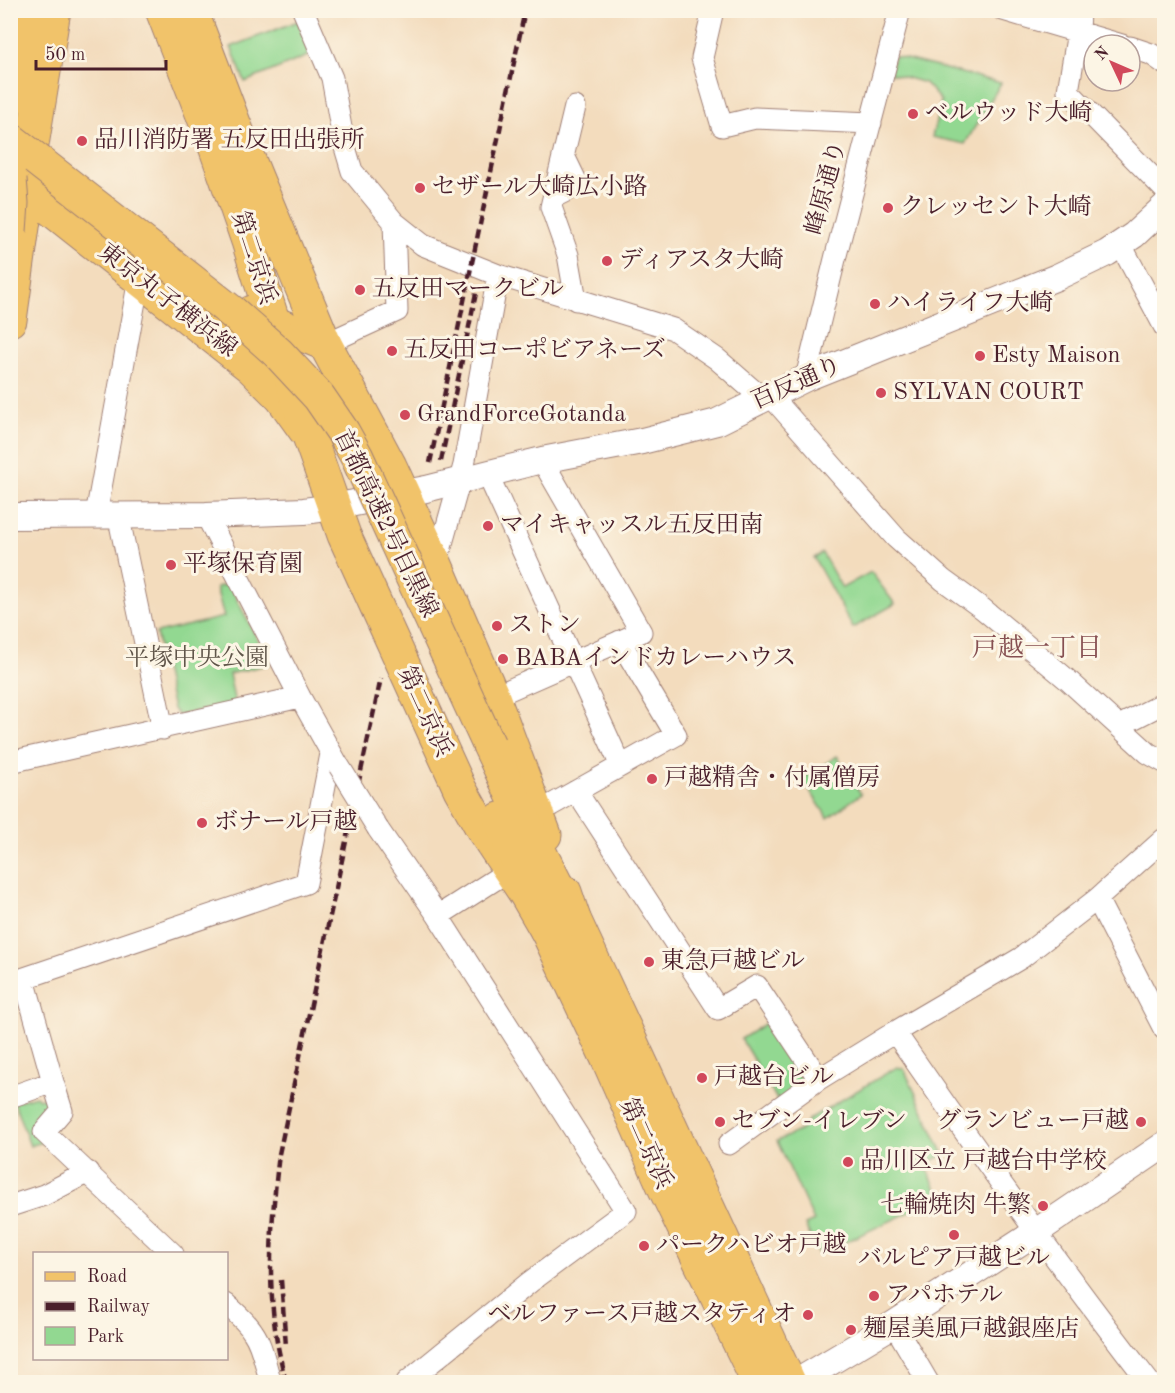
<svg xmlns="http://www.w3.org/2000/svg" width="1175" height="1393" viewBox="0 0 1175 1393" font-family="'Old Standard TT','Noto Serif JP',serif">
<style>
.green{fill:#92d891;stroke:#6e7c5e;stroke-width:1.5}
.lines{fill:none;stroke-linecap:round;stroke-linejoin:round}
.minor-casing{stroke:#9e7e74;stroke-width:23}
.tertiary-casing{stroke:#9e7e74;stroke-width:28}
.primary-casing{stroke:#9e7e74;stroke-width:35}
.trunk-casing{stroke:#9e7e74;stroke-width:35}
.motorway-casing{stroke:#9e7e74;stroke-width:35}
.minor{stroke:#fff;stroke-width:21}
.tertiary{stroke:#fff;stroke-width:26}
.primary{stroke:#f1c36a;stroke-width:33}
.trunk{stroke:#f1c36a;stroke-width:33}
.motorway{stroke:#f1c36a;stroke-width:33}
.rail{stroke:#4a1f2b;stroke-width:4.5;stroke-dasharray:9 4.5;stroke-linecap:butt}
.minor-bridge-casing{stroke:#9e7e74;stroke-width:23;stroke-linecap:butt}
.motorway-bridge-casing{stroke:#9e7e74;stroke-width:35;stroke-linecap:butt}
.minor-bridge{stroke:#fff;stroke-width:21}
.motorway-bridge{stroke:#f1c36a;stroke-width:33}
.poi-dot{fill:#d1495b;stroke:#fcf5e5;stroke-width:2}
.labels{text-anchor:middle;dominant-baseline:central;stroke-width:6;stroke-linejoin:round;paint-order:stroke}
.poi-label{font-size:24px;fill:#4a1f2b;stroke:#fcf5e5;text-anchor:start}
.street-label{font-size:24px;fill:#4a1f2b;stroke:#fcf5e5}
.park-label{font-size:24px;fill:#60564a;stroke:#fcf5e5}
.neighbourhood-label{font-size:26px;fill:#865052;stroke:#fcf5e5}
</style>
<rect width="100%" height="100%" fill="#fcf5e5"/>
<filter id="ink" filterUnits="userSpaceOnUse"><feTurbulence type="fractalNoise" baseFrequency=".0167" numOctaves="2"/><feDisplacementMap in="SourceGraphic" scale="12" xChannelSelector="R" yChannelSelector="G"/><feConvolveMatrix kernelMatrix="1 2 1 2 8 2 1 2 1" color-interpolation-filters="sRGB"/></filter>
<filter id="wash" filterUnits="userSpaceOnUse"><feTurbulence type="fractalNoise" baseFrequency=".008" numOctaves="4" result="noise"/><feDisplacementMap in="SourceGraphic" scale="24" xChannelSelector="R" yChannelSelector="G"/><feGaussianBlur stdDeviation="1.35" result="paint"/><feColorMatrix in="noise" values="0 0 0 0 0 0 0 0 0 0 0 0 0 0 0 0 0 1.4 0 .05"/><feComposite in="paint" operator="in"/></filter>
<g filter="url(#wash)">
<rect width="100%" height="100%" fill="#f3dcbd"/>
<!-- green -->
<path class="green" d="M298 21 310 55 245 82 231 47Z
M894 56 1001 83 965 144 932 137 941 101 925 83 890 73Z
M822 553 842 588 871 572 895 604 853 628 814 558Z
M229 584 270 664 229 674 235 704 178 715 173 709 156 633 224 617 216 587Z
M837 756 861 794 828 818 802 779Z
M774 1018 815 1078 779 1103 741 1039Z
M897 1067 904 1069 944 1155 925 1164 940 1198 819 1254 805 1225 814 1221 777 1141 803 1129 809 1119Z
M36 1096 39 1099 48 1096 55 1101 45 1141 30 1146 14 1102Z"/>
</g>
<g filter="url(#ink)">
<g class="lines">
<defs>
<path id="minor" d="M303 10 332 78 344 144 352 171 394 222 423 245 498 275 673 329 717 359 763 399
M713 10 702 58 722 126 755 118 871 123
M1003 10 1122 45
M1079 10 1078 32 1068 91 1164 189
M1130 47 1151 54 1164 63
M575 107 551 207 568 255 576 300
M554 197 578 185 564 156
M1121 245 1164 326
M325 344 397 311 394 222
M806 378 836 255 900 10
M770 395 896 538 943 580 983 609 1069 681 1148 753 1164 762
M487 473 621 766
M118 514 163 729
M96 515 139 279
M206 515 300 697 338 765
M436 565 464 465 498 275
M493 697 641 632 542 460
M1119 726 1164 703
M10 762 300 697
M576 791 718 1009 757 986 819 1079
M537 813 676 735 620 641
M378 829 438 916 626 1211 530 1282 407 1382
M1097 899 1164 1029
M438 916 510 870
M24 979 53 1082
M10 983 306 883 331 754
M895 1032C977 1151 1060 1268 1149 1382
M10 1097 53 1082 62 1111 44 1132 173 1254
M729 1144 819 1079 895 1032 1021 958 1097 899 1164 839
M10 1206 44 1195 88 1172
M226 1304C236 1313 246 1321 253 1332 263 1346 265 1366 271 1382
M894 1324 928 1382"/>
<path id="tertiary" d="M10 516 206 515 304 511 334 507 426 489 542 460 642 441 717 422 806 378 1057 277 1107 253 1134 235 1164 207
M797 1382 894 1324 1036 1232 1164 1145"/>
<path id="primary" d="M10 98 28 10
M10 179 28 191 251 367 282 398 305 430
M252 312 274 323 325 344
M10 320 28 191 32 145 54 10"/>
<path id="trunk" d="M162 10 216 149 248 241 309 436 344 535 460 789 483 830 525 893 547 931 610 1064 665 1189 758 1382
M191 10 237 131 325 344 390 466 436 565 493 697 545 835
M565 892 574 919 789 1382"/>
<path id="motorway" d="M489 745 531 835 574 919
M500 819 547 931"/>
</defs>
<!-- minor casing -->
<use href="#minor" class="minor-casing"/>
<!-- tertiary casing -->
<use href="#tertiary" class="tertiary-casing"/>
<!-- primary casing -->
<use href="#primary" class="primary-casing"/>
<!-- trunk casing -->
<use href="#trunk" class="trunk-casing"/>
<!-- motorway casing -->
<use href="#motorway" class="motorway-casing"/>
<!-- minor -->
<use href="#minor" class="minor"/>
<!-- tertiary -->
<use href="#tertiary" class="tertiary"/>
<!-- primary -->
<use href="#primary" class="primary"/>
<!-- trunk -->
<use href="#trunk" class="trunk"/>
<!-- motorway -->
<use href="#motorway" class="motorway"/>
<!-- rail -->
<path class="rail" d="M441 461 476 293
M430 463 525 10
M281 1280 286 1346
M286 1382C280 1359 275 1335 273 1310 268 1258 273 1206 279 1154L381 678"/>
<defs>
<path id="minor-bridge" d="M339 766 378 829"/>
<path id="motorway-bridge" d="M10 139 232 312 278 353 319 397 343 432 357 457 489 745
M10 179 12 203 10 231"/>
</defs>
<!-- minor-bridge casing -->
<use href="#minor-bridge" class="minor-bridge-casing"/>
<!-- motorway-bridge casing -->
<use href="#motorway-bridge" class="motorway-bridge-casing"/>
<!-- minor-bridge -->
<use href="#minor-bridge" class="minor-bridge"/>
<!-- motorway-bridge -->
<use href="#motorway-bridge" class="motorway-bridge"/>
</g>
</g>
<!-- markers -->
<g class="poi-dot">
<circle cx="913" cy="114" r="6"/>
<circle cx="82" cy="141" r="6"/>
<circle cx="420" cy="188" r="6"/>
<circle cx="888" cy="208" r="6"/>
<circle cx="607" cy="261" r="6"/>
<circle cx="360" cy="290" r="6"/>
<circle cx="875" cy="304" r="6"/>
<circle cx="392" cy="351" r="6"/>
<circle cx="980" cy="356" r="6"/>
<circle cx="881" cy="393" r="6"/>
<circle cx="405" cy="415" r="6"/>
<circle cx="488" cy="526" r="6"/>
<circle cx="171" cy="565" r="6"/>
<circle cx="497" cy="626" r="6"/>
<circle cx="503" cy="659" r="6"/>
<circle cx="652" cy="779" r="6"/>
<circle cx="202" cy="823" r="6"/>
<circle cx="649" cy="962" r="6"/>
<circle cx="702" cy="1078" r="6"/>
<circle cx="720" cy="1122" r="6"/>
<circle cx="1141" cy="1122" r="6"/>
<circle cx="848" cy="1162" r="6"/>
<circle cx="1043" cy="1206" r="6"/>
<circle cx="954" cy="1235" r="6"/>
<circle cx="644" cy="1246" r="6"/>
<circle cx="874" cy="1296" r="6"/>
<circle cx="808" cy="1315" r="6"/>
<circle cx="851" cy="1330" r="6"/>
</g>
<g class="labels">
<!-- poi labels -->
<g class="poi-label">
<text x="925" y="114">ベルウッド大崎</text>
<text x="94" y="141">品川消防署 五反田出張所</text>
<text x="432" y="188">セザール大崎広小路</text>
<text x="900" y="208">クレッセント大崎</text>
<text x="619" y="261">ディアスタ大崎</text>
<text x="372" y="290">五反田マークビル</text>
<text x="887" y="304">ハイライフ大崎</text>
<text x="404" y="351">五反田コーポビアネーズ</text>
<text x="992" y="356">Esty Maison</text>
<text x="893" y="393">SYLVAN COURT</text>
<text x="417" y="415">GrandForceGotanda</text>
<text x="500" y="526">マイキャッスル五反田南</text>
<text x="183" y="565">平塚保育園</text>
<text x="509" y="626">ストン</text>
<text x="515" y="659">BABAインドカレーハウス</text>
<text x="664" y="779">戸越精舎・付属僧房</text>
<text x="214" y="823">ボナール戸越</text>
<text x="661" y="962">東急戸越ビル</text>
<text x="714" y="1078">戸越台ビル</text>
<text x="732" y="1122">セブン-イレブン</text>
<text x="1129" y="1122" text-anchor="end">グランビュー戸越</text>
<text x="860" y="1162">品川区立 戸越台中学校</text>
<text x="1031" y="1206" text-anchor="end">七輪焼肉 牛繁</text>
<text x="656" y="1246">パークハビオ戸越</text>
<text x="954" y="1259" text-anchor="middle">バルピア戸越ビル</text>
<text x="886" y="1296">アパホテル</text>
<text x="796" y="1315" text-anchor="end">ベルファース戸越スタティオ</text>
<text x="863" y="1330">麺屋美風戸越銀座店</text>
</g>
<!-- street labels -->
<g class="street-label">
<text transform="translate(827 188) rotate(-75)">峰原通り</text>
<text transform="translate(253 258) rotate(72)">第二京浜</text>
<text transform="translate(167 301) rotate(38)">東京丸子横浜線</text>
<text transform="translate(797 384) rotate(-24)">百反通り</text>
<text transform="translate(385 524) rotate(64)">首都高速2号目黒線</text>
<text transform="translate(424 712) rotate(65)">第二京浜</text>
<text transform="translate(645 1144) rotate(66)">第二京浜</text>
</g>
<!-- park labels -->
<g class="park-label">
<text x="197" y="659">平塚中央公園</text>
</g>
<!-- neighbourhood labels -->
<g class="neighbourhood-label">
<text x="1037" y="649">戸越一丁目</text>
</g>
</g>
<!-- margin -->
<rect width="1175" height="1393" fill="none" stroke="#fcf5e5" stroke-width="36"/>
<!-- legend -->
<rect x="33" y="1252" width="195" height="108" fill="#fcf5e5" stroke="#b59f9b" stroke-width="1.5"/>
<rect x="45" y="1272" width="30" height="9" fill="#f1c36a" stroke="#b59f9b" stroke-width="1.5"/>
<text x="87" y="1282" font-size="18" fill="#4a1f2b">Road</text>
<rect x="45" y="1302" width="30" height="9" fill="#4a1f2b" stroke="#b59f9b" stroke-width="1.5"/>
<text x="87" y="1312" font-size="18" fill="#4a1f2b">Railway</text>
<rect x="45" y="1327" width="30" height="18" fill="#92d891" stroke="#b59f9b" stroke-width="1.5"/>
<text x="87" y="1342" font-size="18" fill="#4a1f2b">Park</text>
<!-- north arrow -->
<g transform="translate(1112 63) rotate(314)"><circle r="28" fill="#fcf5e5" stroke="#b59f9b" stroke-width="1.5"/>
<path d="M0-4.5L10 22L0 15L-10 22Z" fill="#d1495b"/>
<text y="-9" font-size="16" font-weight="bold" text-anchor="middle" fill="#4a1f2b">N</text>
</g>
<!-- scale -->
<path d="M36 60v9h130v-9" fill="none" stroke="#4a1f2b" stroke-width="3"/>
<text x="45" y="60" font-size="18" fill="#4a1f2b" stroke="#fcf5e5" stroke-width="4.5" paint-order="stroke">50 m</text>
</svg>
